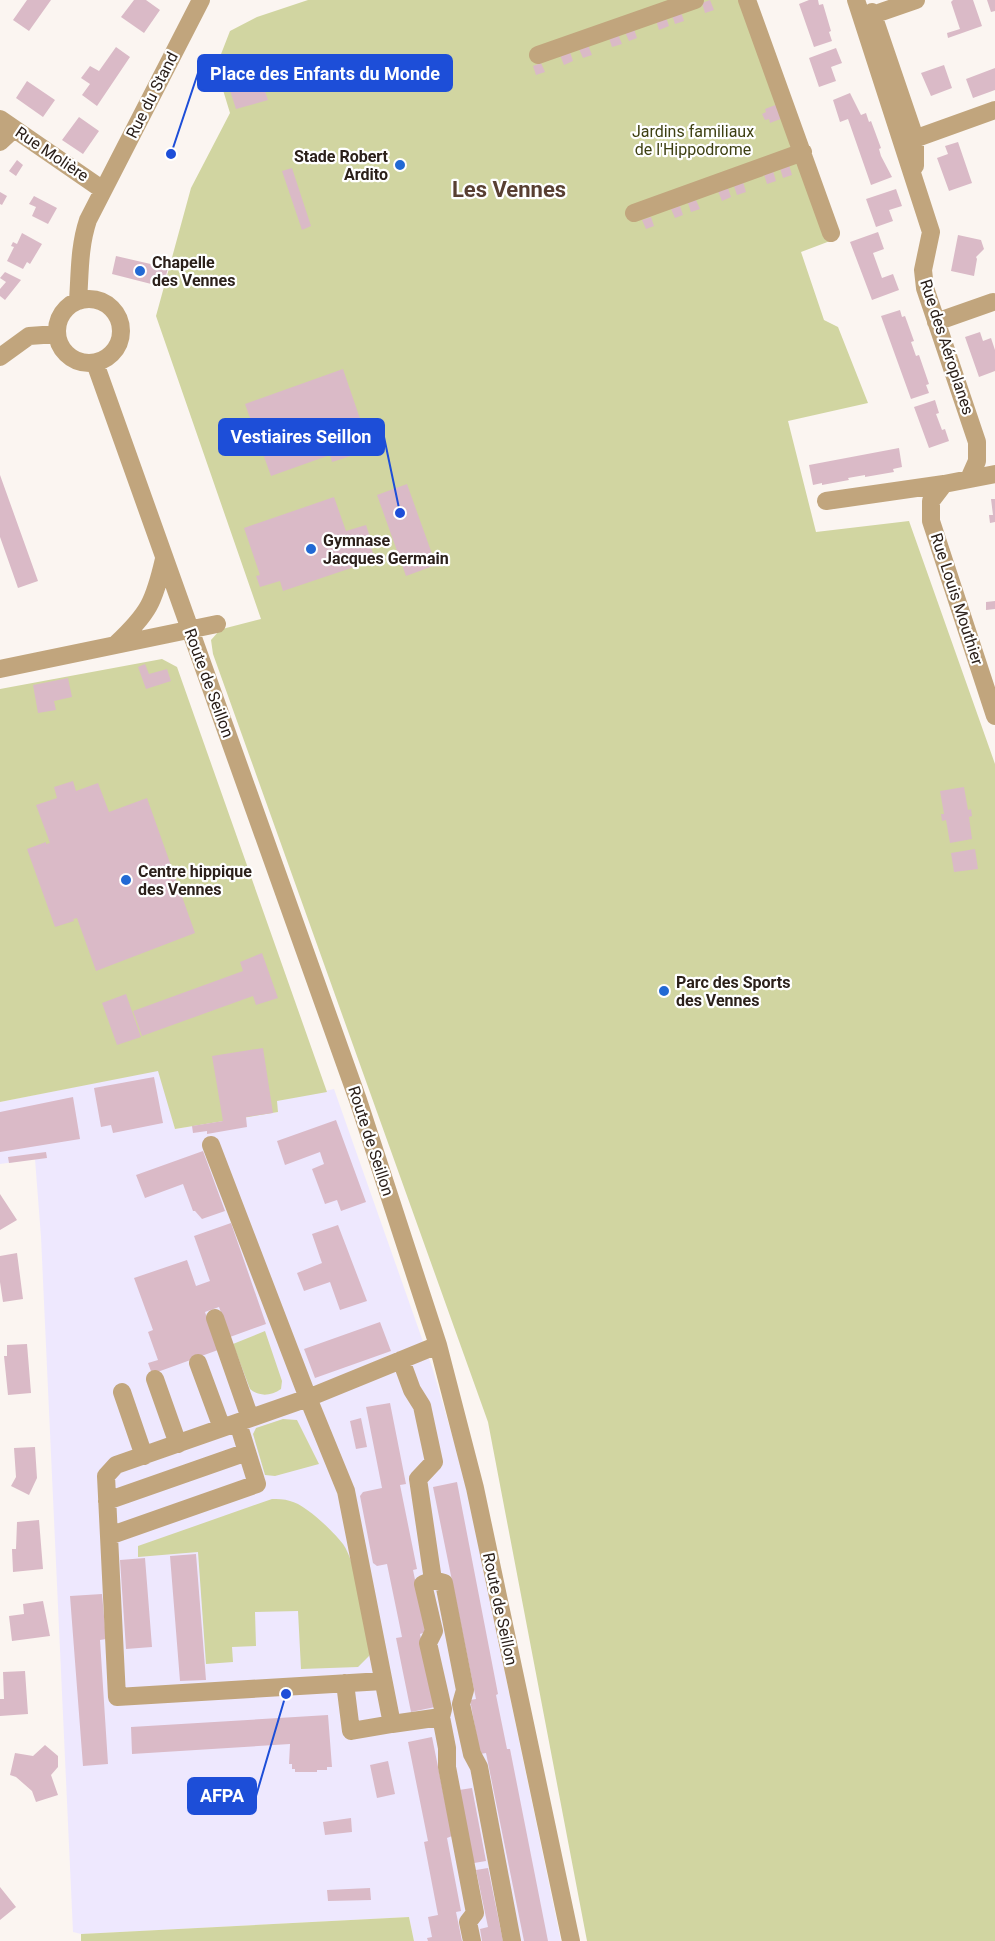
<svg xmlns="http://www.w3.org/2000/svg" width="995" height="1941" viewBox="0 0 995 1941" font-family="Roboto,sans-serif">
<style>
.education{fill:#eee8fe}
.green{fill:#d1d5a1}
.building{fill:#dabac7}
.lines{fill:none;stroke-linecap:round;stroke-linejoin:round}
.minor{stroke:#c1a57d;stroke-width:18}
.poi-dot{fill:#2169d4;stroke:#fff;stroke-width:2}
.labels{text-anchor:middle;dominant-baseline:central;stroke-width:4.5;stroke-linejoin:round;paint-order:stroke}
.street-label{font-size:16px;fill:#2b201a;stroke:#fff}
.park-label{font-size:16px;fill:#3e4012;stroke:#fff}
.poi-label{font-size:16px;font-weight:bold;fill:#2b201a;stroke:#fff;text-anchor:start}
.district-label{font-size:22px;font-weight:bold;fill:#583f32;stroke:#fff}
.leader{fill:none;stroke:#1d4ed8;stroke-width:2}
.callout-dot{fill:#1d4ed8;stroke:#fff;stroke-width:2}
.callout{fill:#1d4ed8;stroke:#1d4ed8;stroke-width:2}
.callout-label{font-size:18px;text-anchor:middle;font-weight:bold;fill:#fff}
</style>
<rect width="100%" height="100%" fill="#fbf5f1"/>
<!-- education -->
<path class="education" d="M159 1070 175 1129 278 1112 276 1101 334 1089 433 1370 463 1472 561 1941H414L409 1917 81 1934 73 1932 41 1237 35 1159 0 1164V1102Z"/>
<!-- green -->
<path class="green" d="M308 0H754L838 238 801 252 824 320 838 327 868 403 788 421 816 532 909 521 995 764V1941H587L488 1422 213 654 211 640 219 631 226 628 261 619 156 316 191 188 230 113 216 67 230 31 257 17Z
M162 659 177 667 327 1092 277 1101 278 1112 175 1129 158 1071 0 1102V689Z
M265 1331 282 1381 281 1389C271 1396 259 1397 250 1389L233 1344Z
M283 1419 297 1420 319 1464 275 1476 265 1475 253 1434 256 1428Z
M272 1499C277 1499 284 1499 290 1501 305 1504 333 1531 343 1544 357 1564 370 1632 369 1656L358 1667 301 1669 298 1611 255 1612 256 1646 232 1647 233 1662 206 1664 198 1552 138 1557V1546Z
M409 1917 414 1941H81V1934Z"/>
<!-- building -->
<path class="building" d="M27 0H51L29 31 13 20Z
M134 0H146L160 10 144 33 121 17Z
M710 0 714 10 705 13 702 3Z
M809 0H818L819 5 823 4 831 31 829 32 832 41 814 47 799 4Z
M953 0H973L982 26 948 38 947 33 960 29 951 2Z
M987 0H995V11L991 12Z
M681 12 684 21 675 24 672 15Z
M666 17 669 26 659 30 656 20Z
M634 29 637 38 629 41 625 32Z
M618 34 622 44 612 47 609 38Z
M588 45 592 55 583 58 579 49Z
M116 47 130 57 97 106 82 95 90 84 81 78 90 66 99 71Z
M836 48 842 63 831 67 836 81 819 87 809 58Z
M570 52 573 61 564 65 560 55Z
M253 55 268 100 236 109 224 72 242 66 239 59Z
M541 63 545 72 536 75 533 66Z
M944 65 952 88 931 96 921 73Z
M995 68V90L973 98 966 79Z
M27 81 55 100 43 117 16 98Z
M850 93 861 115 866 113 869 122 871 121 881 148 879 149 881 156 892 177 871 185 848 119 840 122 833 100Z
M778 104 783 118 770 123 769 119 765 120 762 114 766 112 765 109Z
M79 117 99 131 83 154 62 140Z
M958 142 972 183 949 191 937 158 948 154 945 146Z
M17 160 23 165 16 176 9 171Z
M789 165 792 175 783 178 780 168Z
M292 168 311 226 302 230 282 171Z
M773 171 776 181 767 184 764 174Z
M743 182 746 192 737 195 734 186Z
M728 188 731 197 722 201 718 191Z
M896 189 902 206 889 210 893 221 876 227 866 199Z
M0 192 7 196 2 205 0 204Z
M34 196 57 208 48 224 32 216 36 207 29 204Z
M696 200 700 209 691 212 688 203Z
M680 206 683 215 675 218 671 209Z
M651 217 654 226 646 229 642 220Z
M878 232 884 249 873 253 882 278 893 274 899 290 872 300 850 242Z
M22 233 42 244 30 264 27 262 23 269 7 261 14 247 11 246 13 242 17 244Z
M958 235 981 240 984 249 976 257 977 259 974 276 951 271Z
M116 256 168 268 163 287 112 274Z
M5 272 21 280 5 300 0 296V289L6 282 0 278Z
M900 310 902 317 905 316 914 341 911 342 916 356 919 355 929 384 926 385 929 393 911 399 881 316Z
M980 332 983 341 991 338 995 350V371L979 377 965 337Z
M343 369 368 442 352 447 354 455 332 462 330 455 271 476 245 404Z
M935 400 939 413 936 414 942 430 945 429 949 441 929 448 914 407Z
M899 448 902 467 893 469 894 472 865 477V475L848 478 849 480 822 485V483L813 485 809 465Z
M0 475 38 581 18 588 0 537Z
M407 484 436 565 406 576 377 495Z
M334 497 346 531 366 525 370 537H368L375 560 283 591 280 581 260 587 256 576 260 575 244 528Z
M991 499H995V522L990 523 989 515H993Z
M995 601V609L986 610V602Z
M145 664 149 674 167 669 171 681 146 689 138 667Z
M68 678 72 697 54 701 56 710 38 713 33 685Z
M73 781 76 791 98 783 109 812 147 798 195 933 96 971 77 918 73 919 74 921 55 927 27 849 46 842V844L50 843 36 805 57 798 54 787Z
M964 787 968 810 971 809 972 816 969 817 972 839 950 843 946 820 942 821 941 814H944L940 791Z
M975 849 978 869 954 872 951 853Z
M262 953 278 998 256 1005 253 996 142 1036 133 1011 243 971 240 962Z
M126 994 141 1037 117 1045 102 1003Z
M263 1048 273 1113 246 1117 247 1127 207 1134V1131L193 1133 192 1126 223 1121 212 1056Z
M154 1077 163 1123 113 1133 111 1125 101 1127 94 1088Z
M73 1097 80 1139 0 1152V1112Z
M336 1120 366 1202 341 1211 337 1200 325 1204 312 1169 324 1164 320 1152 285 1165 277 1141Z
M203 1151 225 1211 202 1219 195 1211H193L183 1184 145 1198 136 1175Z
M46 1152 47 1158 9 1163 8 1157Z
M0 1194 17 1220 0 1230Z
M231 1223 266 1324 230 1337 219 1307 205 1312 218 1350 152 1374 148 1363 158 1360 148 1332 153 1330 134 1278 187 1260 196 1286 210 1281 194 1236Z
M338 1225 367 1301 340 1310 330 1282 304 1291 297 1273 322 1263 312 1234Z
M17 1253 23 1299 3 1302 0 1282V1256Z
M380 1322 391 1351 315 1378 304 1349Z
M27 1344 31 1393 8 1395 4 1356H7V1345Z
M390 1403 406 1484 400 1485 417 1569 413 1570 426 1632 420 1634 435 1707 411 1712 396 1638 402 1637 387 1564 377 1566 373 1563 360 1496 363 1492 382 1488 366 1407Z
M361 1418 367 1447 356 1449 350 1421Z
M35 1447 37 1478 29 1495 11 1486 16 1477 14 1448Z
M457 1482 498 1694 496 1695 507 1749H510L548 1941H524L486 1753 480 1754 470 1700 476 1699 433 1487Z
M39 1520 43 1569 13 1572 12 1549H16L17 1522Z
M196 1554 206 1680 180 1681 170 1556Z
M145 1558 152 1647 126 1649 120 1560Z
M102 1594 106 1639 100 1640 108 1764 83 1766 70 1596Z
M43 1601 50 1636 12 1641 9 1616 24 1614 23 1604Z
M25 1671 28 1714 0 1716V1699H4L3 1672Z
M328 1715 332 1767H327V1770H317V1772H295V1769H292V1764H289L290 1744 132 1754 131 1727Z
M432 1737 452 1836 447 1838 461 1911 456 1912 462 1941H428L427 1938 432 1937 428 1917 438 1915 424 1842 428 1841 408 1742Z
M45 1745 58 1756V1767L51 1775 58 1795 36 1802 32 1791 16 1777 10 1775 15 1753 33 1756Z
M388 1761 395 1794 377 1798 370 1765Z
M472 1788 486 1861 474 1863 459 1790Z
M351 1818 352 1832 325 1835 323 1822Z
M488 1868 503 1941H482L480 1929 488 1927 476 1870Z
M0 1887 16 1907 0 1920Z
M370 1888 371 1900 328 1901 327 1890Z"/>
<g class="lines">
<!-- minor -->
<path class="minor" d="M747 0 831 233
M856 0 931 232 923 270 925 288 977 442V461L969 479
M872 12 915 138V166
M864 18 916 0
M538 55 695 0
M0 119 103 190
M0 142 14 129
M903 143 995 110
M634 213 803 152
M57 331a32 32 0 1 1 64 0a32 32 0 1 1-64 0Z
M78 301C80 273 79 247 88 220L201 0
M936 322 993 302
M0 357 29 336 57 334
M95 363 358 1100 438 1345 475 1488 571 1941
M944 484 931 501V521L995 716
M826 501 944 484 995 474
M116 644C149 613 154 602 164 559
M0 669 217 624
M211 1145 308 1398 346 1491 392 1724 441 1717 447 1748V1767L475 1913 468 1922 472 1941
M215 1318 250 1418
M401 1360 412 1390 422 1406 434 1462 418 1479 433 1580
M198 1363 222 1428
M155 1379 178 1444
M122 1392 144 1456
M107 1501 247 1452
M109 1536 257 1484 238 1423
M383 1681 117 1697 106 1476 116 1465 308 1398 438 1345
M345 1683 351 1731 392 1724
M441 1717 443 1709 428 1643 434 1631 423 1584 433 1580 444 1583 465 1690 461 1704 472 1754 479 1767 512 1941"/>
</g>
<!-- markers -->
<g class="poi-dot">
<circle cx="400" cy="165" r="6"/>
<circle cx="140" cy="271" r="6"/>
<circle cx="311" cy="549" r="6"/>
<circle cx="126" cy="880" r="6"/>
<circle cx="664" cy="991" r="6"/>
</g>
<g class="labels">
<!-- street labels -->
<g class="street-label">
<text transform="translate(152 95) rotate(-63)">Rue du Stand</text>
<text transform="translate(52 154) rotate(34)">Rue Molière</text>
<text transform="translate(947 347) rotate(72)">Rue des Aéroplanes</text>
<text transform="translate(957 599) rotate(72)">Rue Louis Mouthier</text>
<text transform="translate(209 683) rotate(70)">Route de Seillon</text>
<text transform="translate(371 1141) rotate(72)">Route de Seillon</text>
<text transform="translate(500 1609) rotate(78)">Route de Seillon</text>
</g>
<!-- park labels -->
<g class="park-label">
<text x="693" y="131">Jardins familiaux<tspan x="693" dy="18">de l'Hippodrome</tspan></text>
</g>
<!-- poi labels -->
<g class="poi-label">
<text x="388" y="156" text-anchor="end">Stade Robert<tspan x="388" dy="18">Ardito</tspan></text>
<text x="152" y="262">Chapelle<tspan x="152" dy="18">des Vennes</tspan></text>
<text x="323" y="540">Gymnase<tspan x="323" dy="18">Jacques Germain</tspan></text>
<text x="138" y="871">Centre hippique<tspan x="138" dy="18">des Vennes</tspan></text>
<text x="676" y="982">Parc des Sports<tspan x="676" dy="18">des Vennes</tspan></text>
</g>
<!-- district labels -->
<g class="district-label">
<text x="509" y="189">Les Vennes</text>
</g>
</g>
<!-- callouts -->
<path class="leader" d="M171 154L198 73M400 513L384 437M286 1694L256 1796"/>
<g class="callout-dot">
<circle cx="171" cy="154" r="6"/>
<circle cx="400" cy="513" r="6"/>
<circle cx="286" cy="1694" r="6"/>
</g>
<g class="callout">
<rect x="198" y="55" width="254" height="36" rx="6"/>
<rect x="219" y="419" width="165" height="36" rx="6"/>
<rect x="188" y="1778" width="68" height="36" rx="6"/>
</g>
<g class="callout-label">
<text x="325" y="80">Place des Enfants du Monde</text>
<text x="301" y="443">Vestiaires Seillon</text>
<text x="222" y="1802">AFPA</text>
</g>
</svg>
